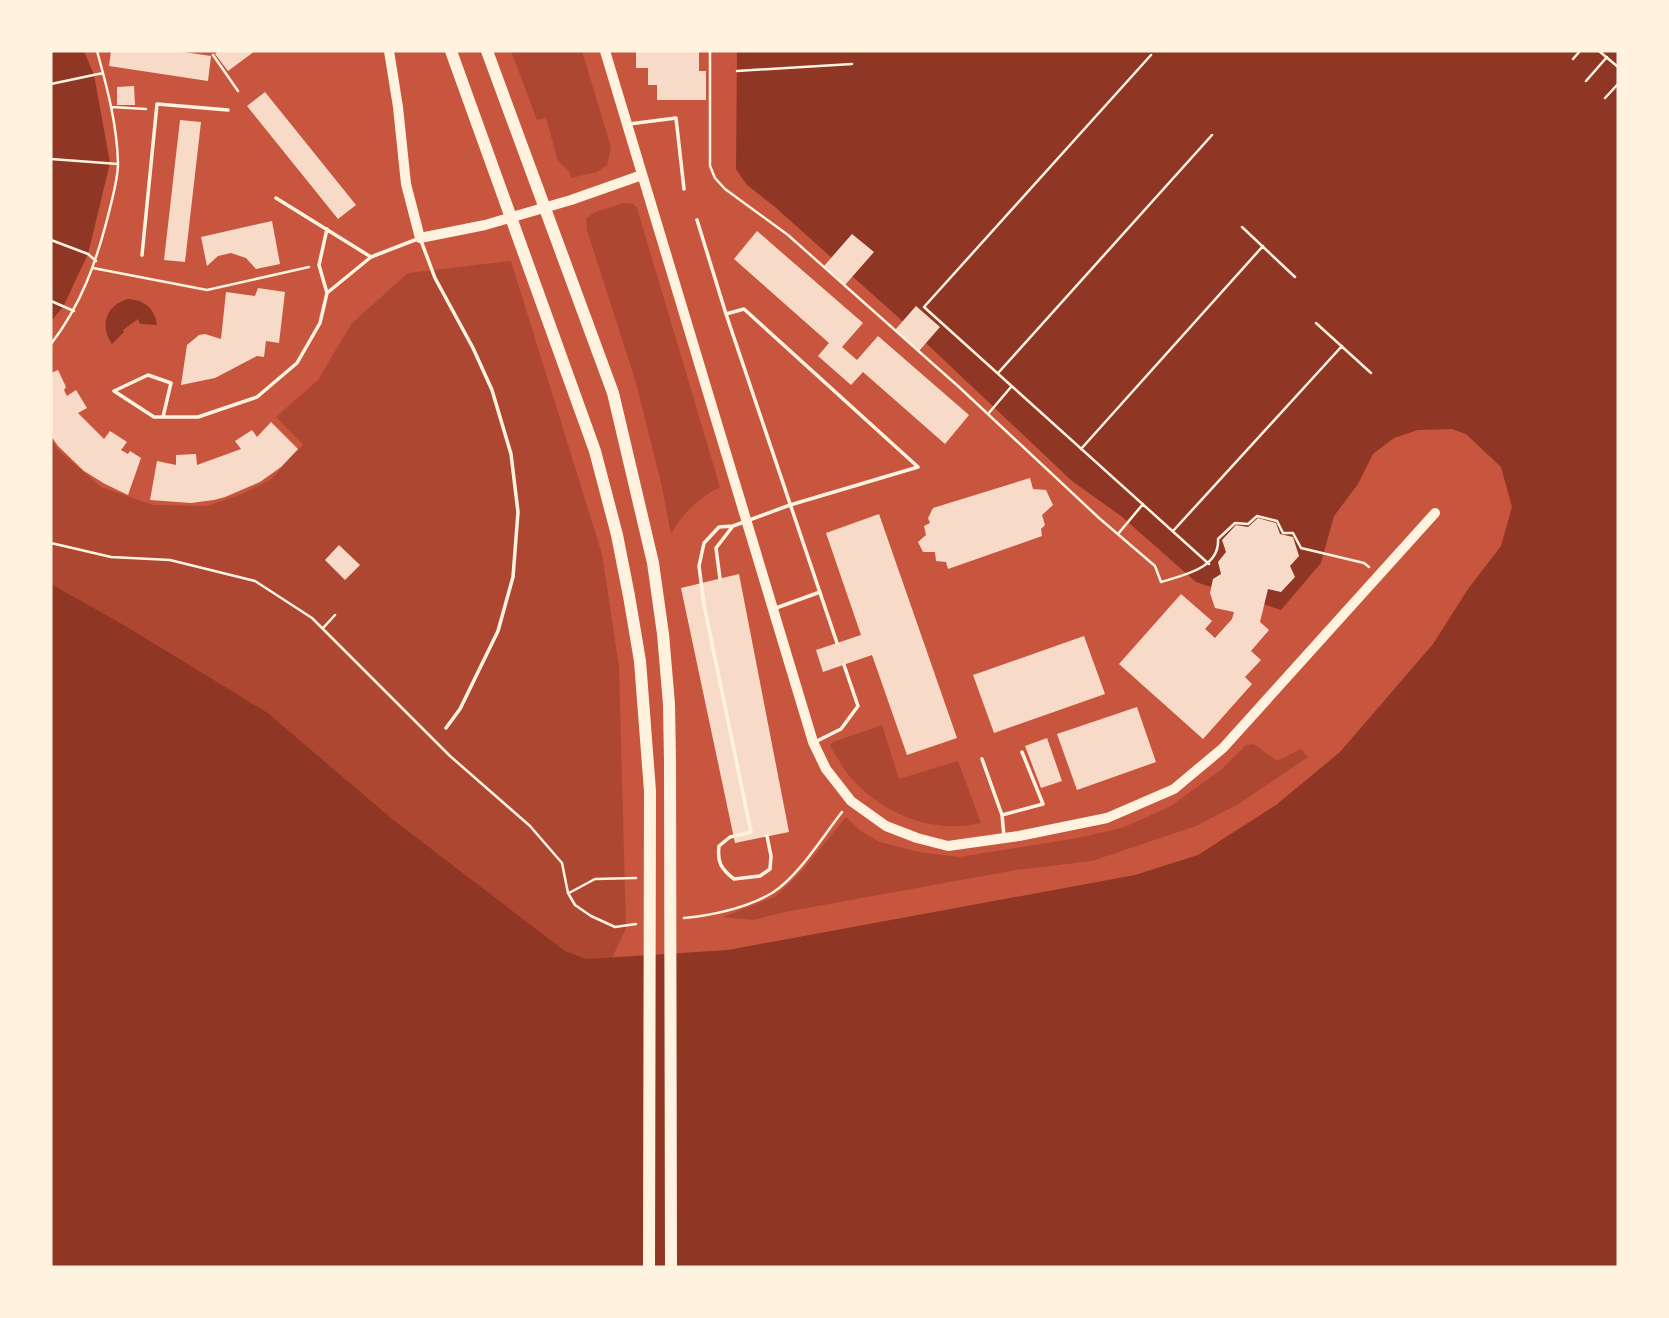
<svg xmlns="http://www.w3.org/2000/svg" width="1669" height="1318" viewBox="0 0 1669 1318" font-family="Raleway,sans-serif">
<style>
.green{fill:#ae4732}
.water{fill:#8f3625}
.building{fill:#f7dbc8}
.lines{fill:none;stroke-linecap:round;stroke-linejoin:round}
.path{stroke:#fff3e0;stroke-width:2.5}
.service{stroke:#fff3e0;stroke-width:3.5}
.tertiary{stroke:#fff3e0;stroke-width:10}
.primary{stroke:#fff3e0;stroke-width:12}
</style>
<rect width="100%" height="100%" fill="#c8553d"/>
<!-- green -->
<path class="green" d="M511 51H582L611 147 607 165 597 172 571 178 570 172 558 161 546 118 537 120Z
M624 203 633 204 637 208 720 487C697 499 684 512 671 534L661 483 636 383 587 230 586 218 596 212Z
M511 261 602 554 619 666 626 928 612 958 587 959 565 951 391 818 268 713 124 625 51 584V439L58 450 101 487 153 505 207 506 242 494 270 480 303 445 276 417 318 380 352 323 408 273Z
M882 725 899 779 958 761 981 823C933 834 884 815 851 778 843 769 837 756 830 746L833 742Z
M1254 744 1277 761 1301 749 1308 757 1240 803 1196 826 1092 861 1016 870 790 911 753 920 723 917 776 896 801 872 846 817 862 832 880 842 919 852 959 857 1072 839 1122 828 1169 807 1221 770 1246 745Z"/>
<!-- water -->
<path class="water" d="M51 51H84L94 75 110 163 88 254 63 307 51 321Z
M737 51H1618V1267H51V584L124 625 268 713 391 818 565 951 587 959 728 950 1135 875 1198 855 1276 805 1340 752 1433 644 1468 589 1501 546 1512 507 1501 467 1466 434 1452 429 1418 430 1394 438 1373 454 1358 484 1334 516 1321 563 1281 610 1196 582 1121 516 1072 481 908 326 775 207 747 185 736 169Z
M128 299C144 300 155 308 157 325L140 324 138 319 123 330 124 332 112 344C99 326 106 305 128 299Z"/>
<!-- building -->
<path class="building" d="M111 51H177L211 56 208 81 109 66Z
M218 51H255L228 71 215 54Z
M636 51H699V71H706V100H657V85H648V68H636Z
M134 86 135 105H117V87Z
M265 92 356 205 338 219 247 106Z
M180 120 201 122 185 262 164 260Z
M272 221 280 264 256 269 246 258 231 253 218 256 207 266 201 237Z
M757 231 863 323 842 347 857 360 878 336 969 415 945 444 863 372 851 385 818 356 829 343 734 259Z
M852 234 874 252 845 285 824 266Z
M258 288 285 292 279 343 266 341 264 357 257 356 215 378 181 385 187 345 199 335 205 334 221 339 226 292 255 296Z
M916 306 940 327 919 351 895 330Z
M58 370 66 387 64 390 67 396 76 390 87 408 78 413 104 439 110 431 127 442 121 450 128 454 130 451 141 458 128 495 105 484 84 471 58 446 51 436V373Z
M271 422 298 449 281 467 260 482 225 497 214 500 191 503 150 500 157 461 176 465V455L196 454 197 465 241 449 235 441 252 430 257 437Z
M1030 478 1033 489 1046 490 1053 505 1042 515 1045 525 1041 529 1042 536 948 569 946 562 936 561 935 552H923L918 542 926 535 924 526 930 523 928 518 933 508Z
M879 514 957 738 907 755 872 655 823 672 816 650 861 635 826 533Z
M1258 518 1276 523 1280 534 1293 537 1299 556 1290 566 1295 577 1281 592 1268 589 1260 622 1269 630 1251 651 1261 660 1245 677 1252 684 1203 739 1119 664 1181 594 1212 621 1205 629 1215 638 1232 619 1234 612 1215 608 1210 593 1213 579 1221 574 1218 562 1226 552 1222 540 1236 525 1248 527Z
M339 545 360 565 345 580 325 560Z
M739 574 789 832 735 843 681 588Z
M1084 636 1105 694 994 733 973 675Z
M1137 707 1156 762 1077 790 1057 734Z
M1047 738 1062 781 1041 788 1025 746Z"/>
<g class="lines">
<!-- path -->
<path class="path" d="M710 51V166L715 178 725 189 788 235 959 387 1099 518 1155 566 1161 582C1184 575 1220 568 1218 539L1235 523 1248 524 1257 516 1277 521 1283 533H1293L1301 548 1364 563 1369 567
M1599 51 1618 67
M213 55 238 91
M1151 55 924 307 1209 564
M1573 59 1580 51
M737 71 852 64
M1586 81 1607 57
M51 84 103 73
M1605 98 1618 84
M112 107 146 109
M51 159 118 164
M1242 227 1295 277
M51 240 88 254 96 261
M93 268 207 290 309 267
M51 301 74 311
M1316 323 1371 373
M51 344C81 305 96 263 108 216 112 199 118 180 118 163 117 124 107 87 97 51
M999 372 1212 135
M988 414 1011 387
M1081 449 1263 246
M1173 531 1342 346
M1118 534 1143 504
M51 543 111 557 170 560 255 581 312 618 450 756 530 826 562 863 568 893 575 905 591 916 615 927 636 924
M323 628 335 615
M569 893 595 879 636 878
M684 918C713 915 746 908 772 893 798 877 823 836 842 812"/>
<!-- service -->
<path class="service" d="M629 124 676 118 684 189
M276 198 371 257
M697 220 726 314
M327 229 319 265 327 293
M142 255 157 104 228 110
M163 417 171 383 148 375 114 391 154 417H198L257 397 297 363 320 323 327 293 371 257 420 238 435 278 473 348 492 390 511 454 518 512 513 577 498 631 460 709 446 728
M720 579 716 548 733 526
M776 608 820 592
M815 742 841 729 858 706 844 665
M982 759 1002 815 1004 836
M1002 815 1043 804 1022 752
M767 836 771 856 770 869 760 876 734 879C721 869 717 862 719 846L730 837 751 832 704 605 699 566 704 543 719 527 733 526 790 505 918 467 744 309 726 314 837 643"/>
<!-- tertiary -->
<path class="tertiary" d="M389 51 398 107 406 184 420 238 485 225 571 200 642 175
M605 51 813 742 826 769 851 801 886 826 917 838 948 846 1019 836 1107 818 1174 789 1223 748 1435 513"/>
<!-- primary -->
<path class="primary" d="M451 51 595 451 617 535 629 596 640 661 650 791 649 1267
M487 51 613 393 653 563 663 634 669 704 670 761 671 1267"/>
</g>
<!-- border -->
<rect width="1669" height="1318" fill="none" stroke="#fff3e0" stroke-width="105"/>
</svg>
